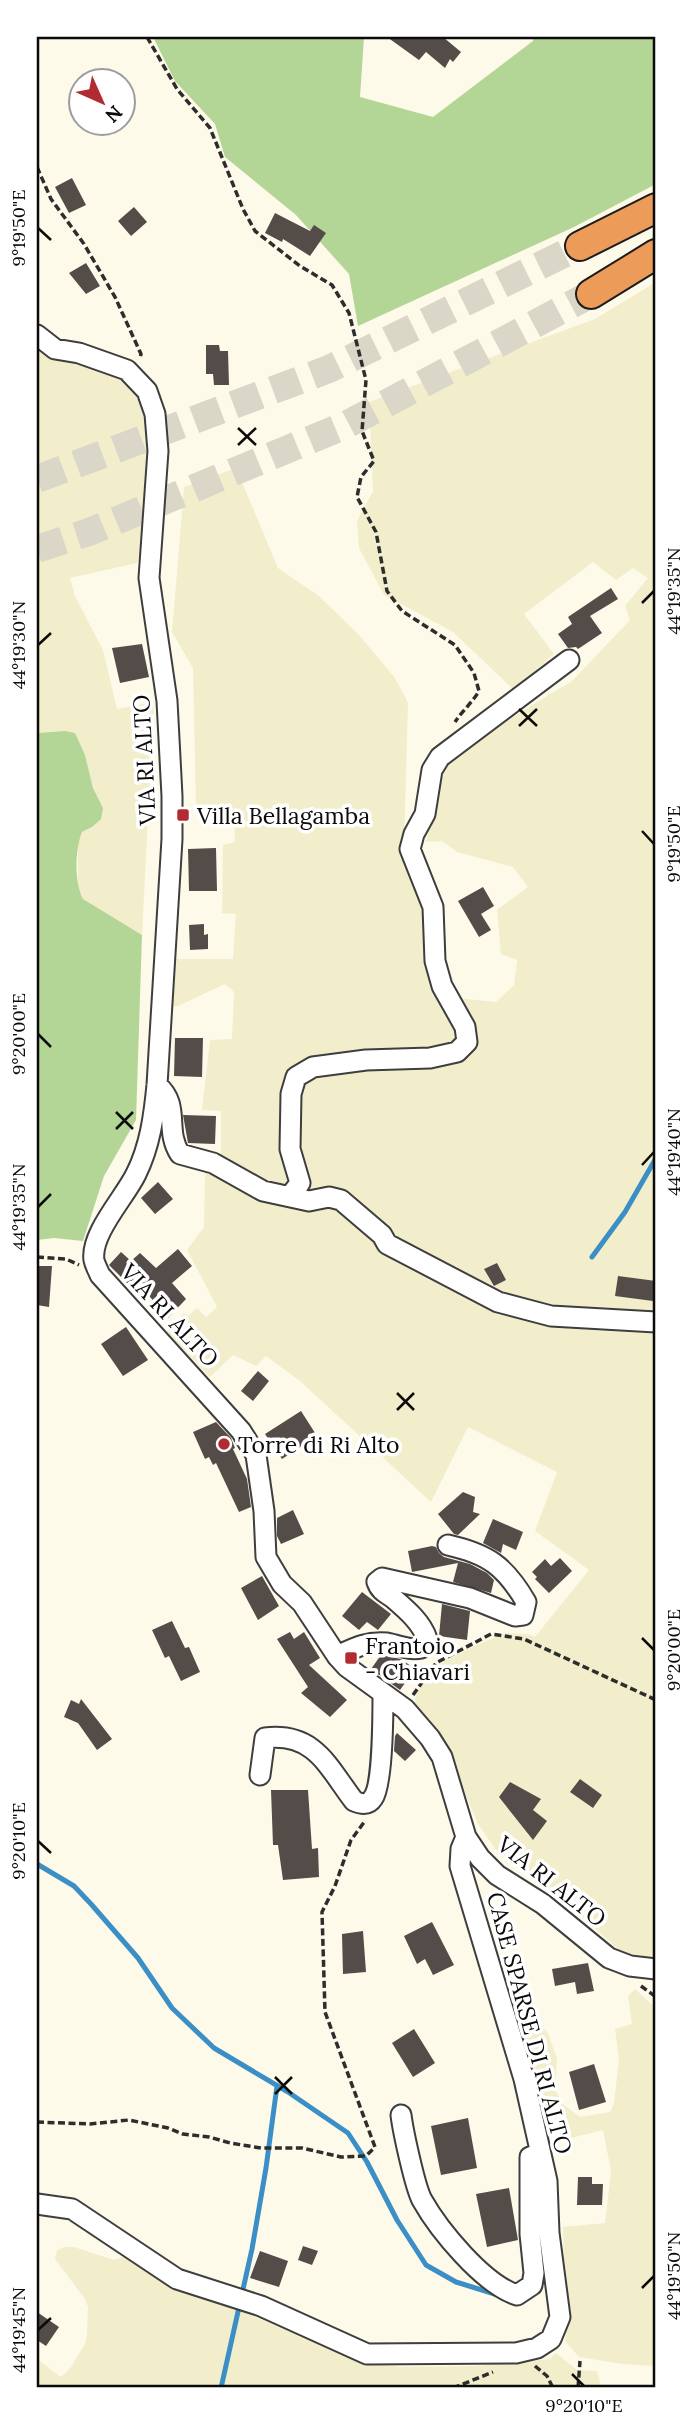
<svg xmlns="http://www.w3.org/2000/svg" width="693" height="2425" viewBox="0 0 693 2425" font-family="Lora,serif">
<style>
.farmland{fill:#f2eecb}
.forest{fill:#b3d596}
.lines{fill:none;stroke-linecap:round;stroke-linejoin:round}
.stream{stroke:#3c8fc6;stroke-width:5}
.building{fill:#534c48}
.highway-tunnel{stroke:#dad6c8;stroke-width:28;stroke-dasharray:28 14;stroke-linecap:butt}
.minor-casing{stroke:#3e3e3e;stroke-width:23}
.highway-casing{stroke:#1c1c1c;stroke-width:32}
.path{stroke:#2d2d2d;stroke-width:3.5;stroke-dasharray:7 3.5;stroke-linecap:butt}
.minor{stroke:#fff;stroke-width:19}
.highway{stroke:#ed9b58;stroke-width:28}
.ticks{fill:none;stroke:#0b0b0b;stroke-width:2.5}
.poi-dot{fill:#b22b32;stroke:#fff;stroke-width:2.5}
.labels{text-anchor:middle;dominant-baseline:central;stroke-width:7;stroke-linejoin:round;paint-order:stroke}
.street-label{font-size:23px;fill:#0b0b0b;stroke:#fff}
.poi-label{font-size:23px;fill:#0b0b0b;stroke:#fff;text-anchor:start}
.neatline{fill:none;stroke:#0b0b0b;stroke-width:2.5}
.ticks-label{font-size:18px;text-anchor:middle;fill:#0b0b0b}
</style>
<rect width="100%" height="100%" fill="#fefae9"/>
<!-- farmland -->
<path class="farmland" d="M656 282V1961L623 1954 574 1909 496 1850 478 1824 442 1738 414 1709 416 1693 438 1665 474 1646 505 1633 528 1634 535 1637 589 1570 535 1531 557 1472 468 1427 431 1502 300 1381 266 1356 256 1366 233 1355 210 1377 167 1332 184 1313 188 1316 197 1308 206 1317 217 1307 187 1250 204 1227 205 1172 221 1159V1111L202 1110 210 1040 232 1039 234 992 225 984 178 1006H172L173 959H233L236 914 222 913 223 845 235 842 233 807 196 805 193 668 172 632 184 487 236 468 278 568 319 596 359 635 395 678 408 703 404 845 430 911 429 948 435 996 496 1002 514 985 517 960 501 954 497 910 528 887 513 867 457 852 442 841 426 842 441 777 455 752 572 681 630 620 625 606 648 578 633 568 616 580 593 562 524 614 554 654 514 690 453 632 384 595 359 548 357 521 373 491 369 402 595 319Z
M37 346 125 378 138 396 147 420 152 460 142 548 137 563 70 578 75 596 103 650 117 709 154 702 142 935 83 899 78 889V842L82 832 92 827 103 808 93 788 85 755 65 731 37 733Z
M635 1989 656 2008V2366L622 2364 579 2357 565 2341 569 2302 564 2272 563 2227 605 2223 611 2171 603 2130 567 2139 540 2093 508 1992 548 2033 557 2059 555 2090 564 2105 580 2117 610 2112 614 2104 619 2058 615 2029 632 2024 628 1996Z
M65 2247H74L114 2260 126 2256 216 2300 358 2362 401 2367 476 2366 550 2359 556 2353 577 2370 597 2371 600 2381 599 2388H37V2359L61 2377 71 2367 85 2344 87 2335 88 2307 85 2299 55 2259 57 2250Z"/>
<!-- forest -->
<path class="forest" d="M153 37H364L360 97 433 117 533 41V37H656V184L574 227 358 326 349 274 296 215 225 157 215 124 175 81Z
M65 731 75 733 85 755 93 788 103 808 101 819 92 827 82 832C75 850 74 882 83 899L142 935 136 1120 104 1176 83 1241 54 1238 37 1240V733Z"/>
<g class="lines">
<!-- stream -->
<path class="stream" d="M592 1257 625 1212 656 1158
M37 1864 74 1886 91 1904 138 1958 172 2008 214 2048 288 2092 348 2133 367 2162 397 2220 426 2265 456 2282 498 2295
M221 2388 252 2249 266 2168 277 2086"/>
</g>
<!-- building -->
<path class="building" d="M387 37H443L461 52 453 62 450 59 445 68 426 52 419 60Z
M72 178 86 205 69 213 55 187Z
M134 207 147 222 131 236 118 221Z
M275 213 310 231 314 225 326 233 310 256 283 239 282 242 265 233Z
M86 263 100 286 86 294 69 273Z
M206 345H219L220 351H228L229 385H214L213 374H206Z
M611 588 618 599 590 616 602 633 578 649 576 647 568 648 558 634 572 624 568 617Z
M142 644 149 677 120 683 112 648Z
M216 848 217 891H189L188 849Z
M483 887 494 906 481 914 491 930 479 937 458 901Z
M204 924V935L208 934V949L190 950 189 925Z
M175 1038H203L202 1077 174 1076Z
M183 1115 216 1116 215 1144 188 1143Z
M158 1182 173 1199 155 1214 141 1198Z
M178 1249 192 1266 172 1283 186 1299 168 1318 139 1284 134 1290 109 1265 121 1252 131 1261 140 1253 156 1268Z
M497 1263 506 1280 494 1286 484 1269Z
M37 1266H52L49 1307 37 1305Z
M618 1276 656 1281 653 1301 615 1296Z
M126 1327 148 1360 123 1376 101 1344Z
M258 1371 269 1381 253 1401 241 1391Z
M301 1411 317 1436 282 1459 265 1434Z
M216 1422 231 1438 235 1448 233 1449 247 1479 251 1507 239 1512 216 1463 213 1465 209 1457 205 1459 193 1432Z
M463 1492 475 1497 473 1512 480 1514 458 1535 454 1534 438 1514Z
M293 1510 304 1534 281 1544 277 1536V1518Z
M493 1519 523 1532 516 1550 503 1544 501 1553 483 1543Z
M432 1546 436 1547 439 1553 444 1557 470 1564 487 1573 494 1580 491 1593 453 1582 458 1563 412 1572 408 1551Z
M560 1558 572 1571 549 1593 535 1579 537 1577 532 1572 545 1559 551 1566Z
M262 1576 279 1606 258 1620 241 1588Z
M362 1592 391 1614 378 1630 367 1622 359 1630 342 1616Z
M442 1604 470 1611 467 1640 439 1636Z
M172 1621 185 1648 189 1647 200 1672 181 1681 169 1656 165 1658 152 1630Z
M290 1632 294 1639 304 1632 320 1658 309 1665 347 1700 330 1717 301 1693 308 1687 277 1639Z
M381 1655 401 1659 415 1669 400 1690 371 1669Z
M81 1699 112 1739 97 1750 78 1723 64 1717 71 1700 79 1704Z
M397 1733 416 1750 405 1761 394 1751 395 1736Z
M580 1779 602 1795 593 1808 570 1792Z
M510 1782 541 1799 533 1810 547 1821 533 1840 499 1797Z
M271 1790H308L312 1849 318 1848 319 1877 283 1880 278 1845H273Z
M432 1922 454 1965 433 1975 425 1959 417 1964 404 1936Z
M363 1931 366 1972 343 1974 342 1934Z
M588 1963 594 1991 577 1994 575 1982 555 1986 552 1969Z
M414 2029 435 2063 413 2077 392 2043Z
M594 2064 606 2102 579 2110 569 2072Z
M468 2118 477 2168 441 2175 431 2126Z
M578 2177H592V2184H603L602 2205H577Z
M509 2188 518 2240 487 2247 476 2194Z
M303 2246 318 2251 312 2265 298 2260Z
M260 2251 288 2261 279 2287 250 2278Z
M37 2312 59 2327 46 2346 37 2340Z"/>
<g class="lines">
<!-- highway-tunnel -->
<path class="highway-tunnel" d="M37 479 329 369 580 246
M37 549 89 532 346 425 591 294"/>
<defs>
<path id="minor" d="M37 335 55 349 79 353 127 370 147 391 155 414 158 451 149 578 167 701 172 796V839L157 1085C154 1116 150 1146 136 1174 125 1197 90 1234 94 1260 95 1265 98 1270 100 1275L241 1431 256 1455 264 1511 266 1557 282 1584 302 1603 337 1656 347 1667 405 1709 430 1738 442 1757 466 1837 480 1858 497 1875 543 1904 609 1958 630 1966 656 1969
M157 1085C181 1105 164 1130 180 1154L213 1163 263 1191 309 1201 329 1197 341 1200 382 1235 387 1244 498 1302 551 1316 656 1322
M290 1196 300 1183 290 1149 291 1094 296 1077 313 1067 366 1060 430 1058 457 1052 467 1042 465 1027 442 986 435 961 433 907 410 849 414 834 425 814 432 770 440 757 569 660
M337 1656C354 1648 367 1641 387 1643 399 1645 409 1651 421 1648L427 1639C422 1623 407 1610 393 1598 386 1593 380 1591 377 1582L382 1578 470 1598 515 1616 523 1615 526 1602C505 1566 488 1554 448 1545
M260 1775 265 1738C315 1732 328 1767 354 1801 361 1804 368 1806 373 1798 383 1785 383 1713 383 1693
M401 2115C403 2131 415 2187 422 2200 439 2230 483 2284 517 2295L532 2285 534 2273 530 2234V2157L540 2153
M37 2204 72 2209 177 2279 261 2306 367 2354 516 2353 537 2348 551 2339 560 2317 549 2233 547 2181 524 2079 460 1866 461 1849 466 1837"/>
<path id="highway" d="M580 246 656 208
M591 294 656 254"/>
</defs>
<!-- minor casing -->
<use href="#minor" class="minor-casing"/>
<!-- highway casing -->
<use href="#highway" class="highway-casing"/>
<!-- path -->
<path class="path" d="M147 37 177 89 210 128 243 209 255 231 300 266 332 285 349 313 366 380 362 431 374 461 361 477 357 497 376 532 387 591 402 611 455 645 474 673 479 691C472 703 463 710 455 722
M37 167 51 199 84 244 115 297 141 354 140 358
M37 1257 66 1259 79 1265
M413 1695 436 1663 491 1634 524 1639 656 1700
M641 1986 656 1997
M37 2122 90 2124 129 2120 168 2128 183 2134 209 2137 230 2143 261 2148H302L341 2157 366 2156 375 2147 325 2012 322 1912 335 1886 351 1840 365 1821
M535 2366 547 2376 553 2388
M453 2388 493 2372
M578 2388 580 2361"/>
<!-- minor -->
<use href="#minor" class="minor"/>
<!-- highway -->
<use href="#highway" class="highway"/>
</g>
<!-- ticks -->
<path class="ticks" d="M38 228 51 240M238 428 256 445M238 445 256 428M642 603 654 591M38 645 51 633M519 709 537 726M519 726 537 709M642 831 654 844M38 1034 51 1047M116 1112 133 1129M116 1129 133 1112M642 1165 654 1152M38 1207 51 1194M397 1393 414 1410M397 1410 414 1393M642 1638 654 1650M38 1841 51 1853M275 2077 292 2094M275 2094 292 2077M642 2288 654 2276M38 2330 51 2318M572 2374 584 2386"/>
<!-- markers -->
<g class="poi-dot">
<rect x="176" y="808" width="14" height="14" rx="3.5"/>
<circle cx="224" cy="1444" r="7"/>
<rect x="344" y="1651" width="14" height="14" rx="3.5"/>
</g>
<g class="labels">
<!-- street labels -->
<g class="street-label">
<text transform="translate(144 760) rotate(-93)">VIA RI ALTO</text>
<text transform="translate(170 1315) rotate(47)">VIA RI ALTO</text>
<text transform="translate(552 1881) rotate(38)">VIA RI ALTO</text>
<text transform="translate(530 2023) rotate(75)">CASE SPARSE DI RI ALTO</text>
</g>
<!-- poi labels -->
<g class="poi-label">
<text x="197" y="815">Villa Bellagamba</text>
<text x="238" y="1444">Torre di Ri Alto</text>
<text x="365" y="1645">Frantoio<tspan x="365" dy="26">- Chiavari</tspan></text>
</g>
</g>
<!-- border -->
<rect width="693" height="2425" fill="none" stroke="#ffffff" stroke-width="77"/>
<!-- north arrow -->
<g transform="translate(102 102) rotate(135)"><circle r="33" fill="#ffffff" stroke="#9d9d9d" stroke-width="2"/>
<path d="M0-5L12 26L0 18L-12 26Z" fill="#b22b32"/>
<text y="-10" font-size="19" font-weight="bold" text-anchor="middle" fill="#0b0b0b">N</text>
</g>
<rect x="38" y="38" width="616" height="2348" class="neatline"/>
<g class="ticks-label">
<text transform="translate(19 228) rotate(-90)" y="6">9°19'50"E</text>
<text transform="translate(674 591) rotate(-90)" y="6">44°19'35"N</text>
<text transform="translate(19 645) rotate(-90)" y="6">44°19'30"N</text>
<text transform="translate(674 844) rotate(-90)" y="6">9°19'50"E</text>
<text transform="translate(19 1034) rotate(-90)" y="6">9°20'00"E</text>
<text transform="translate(674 1152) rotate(-90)" y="6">44°19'40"N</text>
<text transform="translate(19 1207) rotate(-90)" y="6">44°19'35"N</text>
<text transform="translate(674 1650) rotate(-90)" y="6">9°20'00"E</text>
<text transform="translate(19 1841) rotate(-90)" y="6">9°20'10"E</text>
<text transform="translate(674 2276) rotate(-90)" y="6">44°19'50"N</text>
<text transform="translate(19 2330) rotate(-90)" y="6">44°19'45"N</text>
<text x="584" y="2412">9°20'10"E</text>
</g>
</svg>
